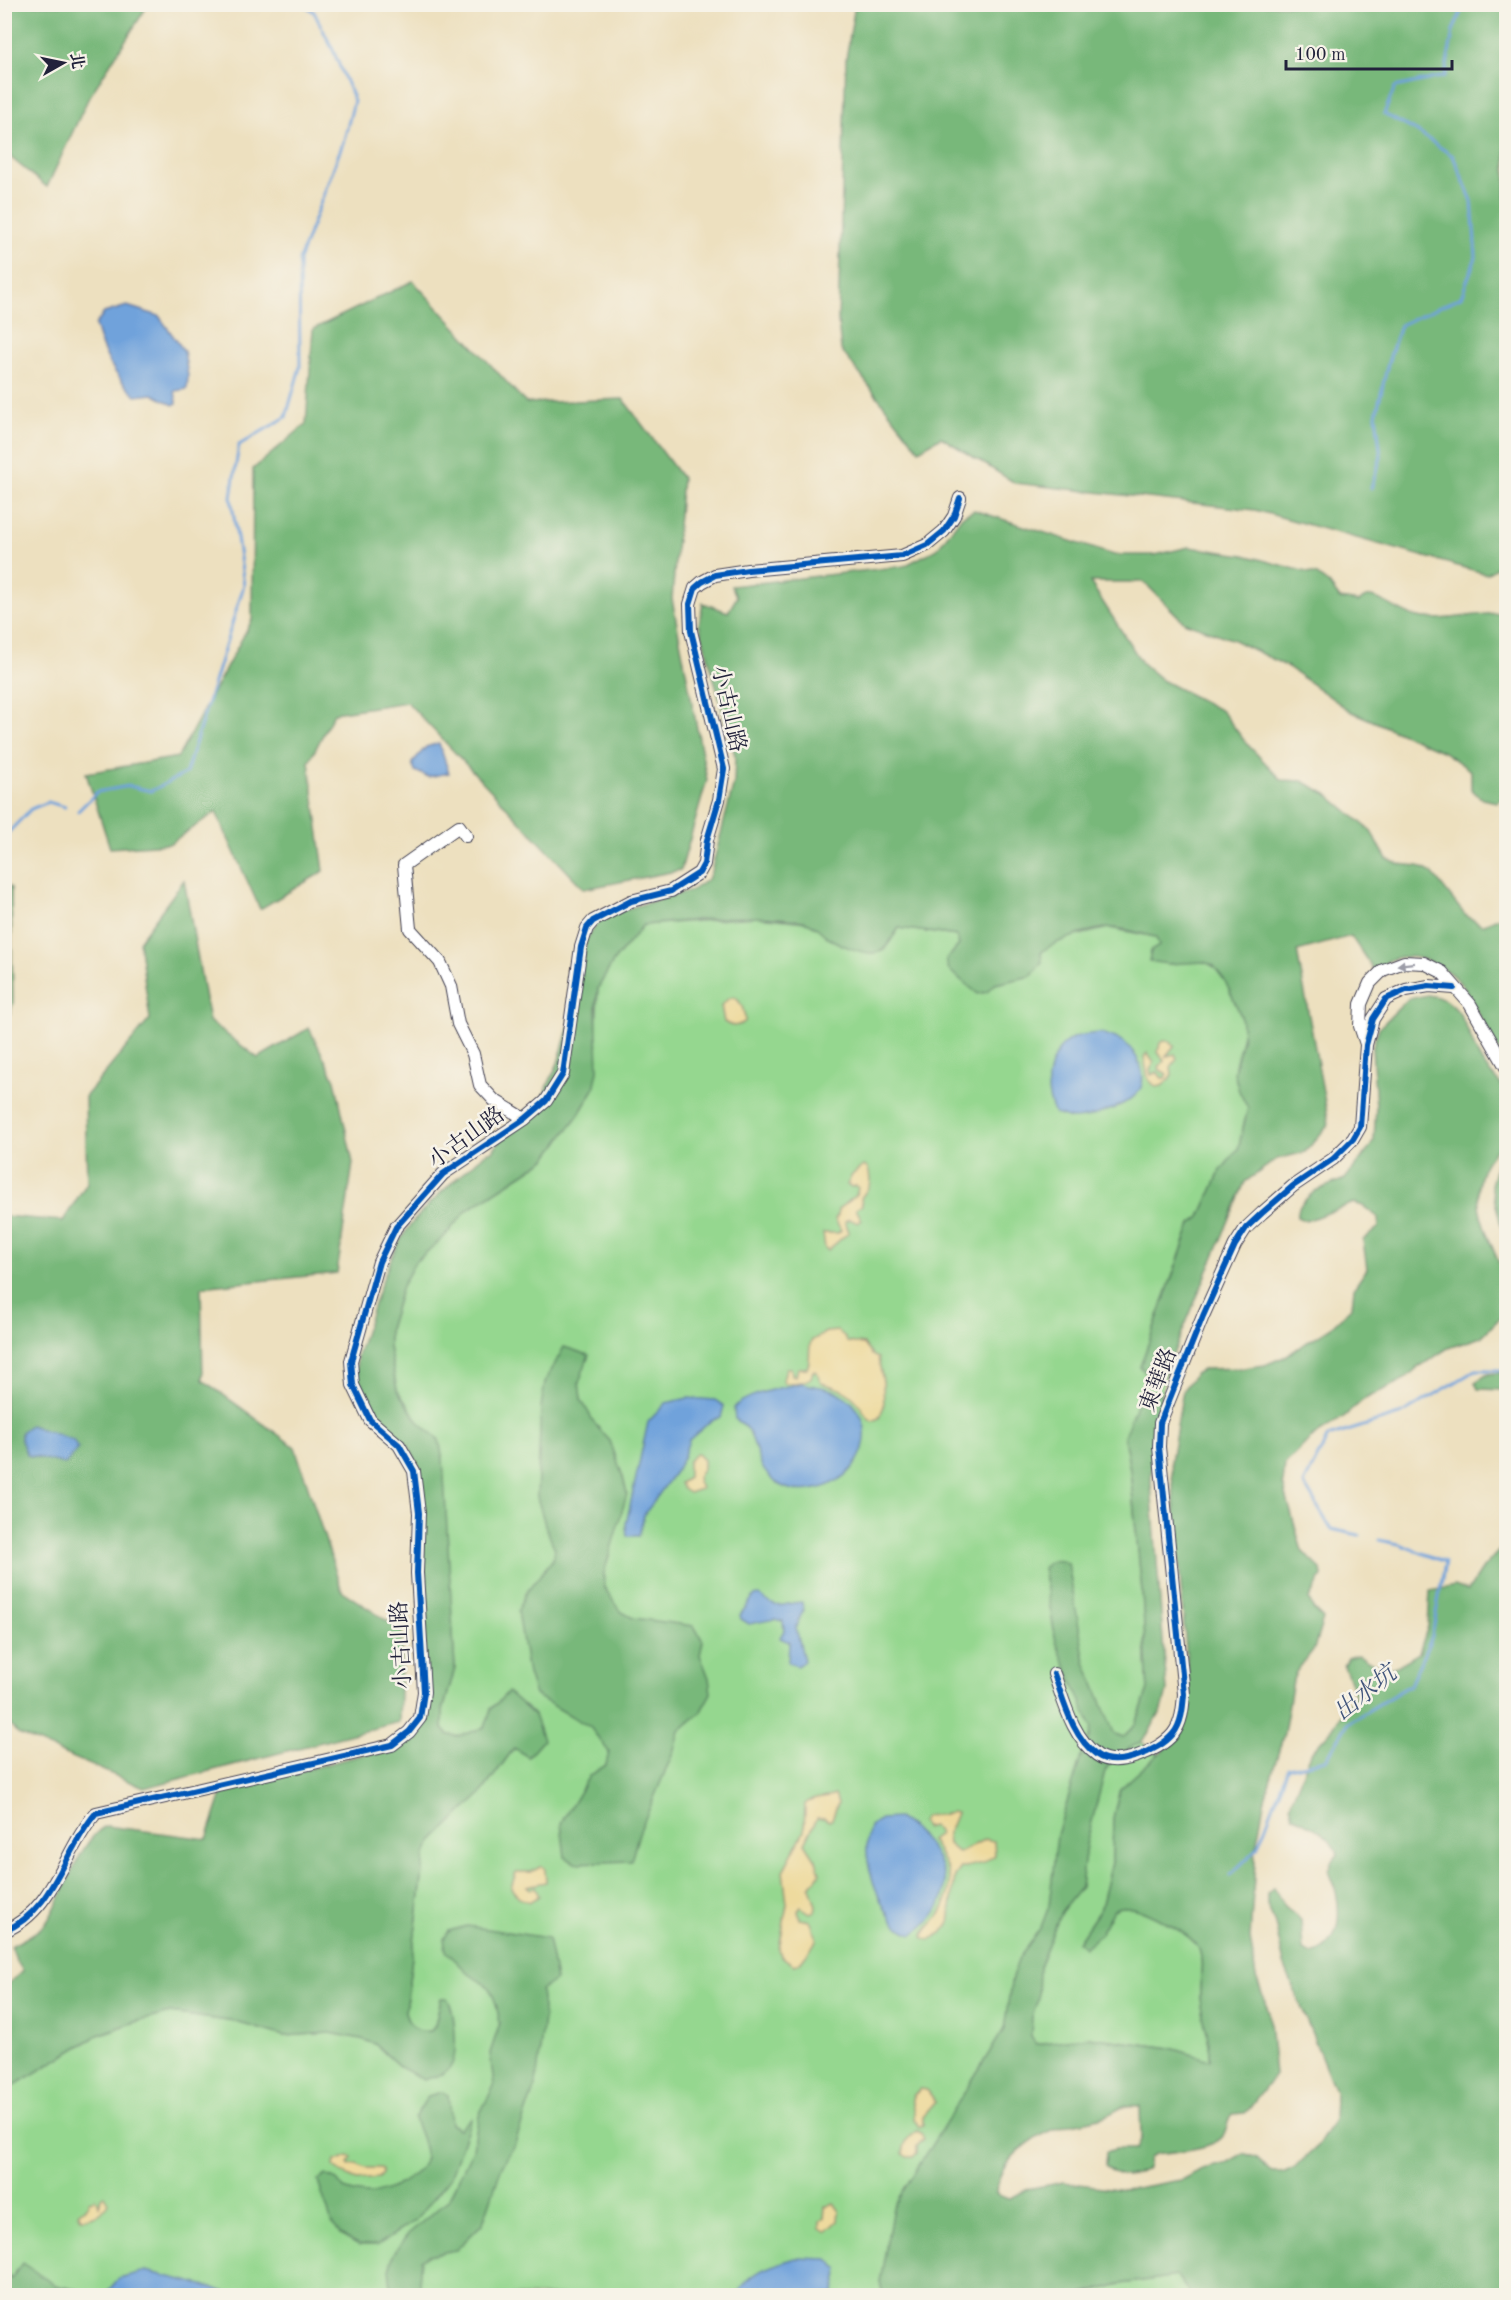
<svg xmlns="http://www.w3.org/2000/svg" width="1511" height="2300" viewBox="0 0 1511 2300" font-family="'Old Standard TT','Noto Serif TC',serif">
<style>
.green{fill:#95d78f;stroke:#5c7c65;stroke-width:1.5}
.forest{fill:#78b87a;stroke:#4d6d5a;stroke-width:1.5}
.sand{fill:#eeda9e;stroke:#887e6c;stroke-width:1.5}
.water{fill:#6fa2db;stroke:#48628b;stroke-width:1.5}
.lines{fill:none;stroke-linecap:round;stroke-linejoin:round}
.stream{stroke:#6fa2db;stroke-width:3}
.minor-casing{stroke:#403e4f;stroke-width:14}
.minor{stroke:#fff;stroke-width:12}
.cycleway-casing{stroke:#f7f3e8;stroke-width:10}
.cycleway{stroke:#0057b8;stroke-width:6}
.oneway{fill:#9c9ca7}
.labels{text-anchor:middle;dominant-baseline:central;stroke-width:5;stroke-linejoin:round;paint-order:stroke}
.street-label{font-size:22px;fill:#22223b;stroke:#f7f3e8}
.water-label{font-size:24px;font-style:italic;fill:#41557b;stroke:#f7f3e8}
</style>
<rect width="100%" height="100%" fill="#f7f3e8"/>
<filter id="ink" filterUnits="userSpaceOnUse"><feTurbulence type="fractalNoise" baseFrequency=".0167" numOctaves="2"/><feDisplacementMap in="SourceGraphic" scale="12" xChannelSelector="R" yChannelSelector="G"/><feConvolveMatrix kernelMatrix="1 2 1 2 8 2 1 2 1" color-interpolation-filters="sRGB"/></filter>
<filter id="wash" filterUnits="userSpaceOnUse"><feTurbulence type="fractalNoise" baseFrequency=".008" numOctaves="4" result="noise"/><feDisplacementMap in="SourceGraphic" scale="24" xChannelSelector="R" yChannelSelector="G"/><feGaussianBlur stdDeviation="1.35" result="paint"/><feColorMatrix in="noise" values="0 0 0 0 0 0 0 0 0 0 0 0 0 0 0 0 0 1.4 0 .05"/><feComposite in="paint" operator="in"/></filter>
<g filter="url(#wash)">
<rect width="100%" height="100%" fill="#ede0bf"/>
<!-- green -->
<path class="green" d="M757 917 806 922 815 925 830 939 884 950 899 928 957 936 959 945 947 960 987 992 995 984 1031 975 1041 953 1047 947 1071 937 1109 928 1156 937 1167 964C1178 964 1193 960 1204 962 1225 966 1246 1018 1243 1037 1241 1048 1233 1062 1235 1073 1236 1086 1242 1097 1248 1108L1238 1149 1220 1172 1200 1217 1191 1224 1140 1367 1149 1375 1166 1371 1161 1396 1154 1390 1124 1437 1130 1470 1142 1591 1148 1690 1136 1724 1123 1737 1141 1742 1160 1755 1120 1789 1113 1818 1112 1863 1101 1908 1078 1942 1099 1935 1113 1910C1116 1909 1119 1907 1122 1907 1137 1905 1191 1933 1198 1947 1205 1961 1199 1982 1200 1997 1202 2018 1212 2041 1210 2061L1171 2048 1089 2037 1036 2044 880 2282 883 2296 5 2295 4 2091 98 2035 135 2022 170 2013 236 2022 284 2036 330 2033 362 2039 375 2044 400 2067 443 2074 441 1998 435 2026 431 2031C415 2033 409 2028 405 2012L425 1855 433 1840 480 1795 514 1748 491 1709 485 1728 458 1736 449 1735 443 1729V1711L455 1668 439 1440 418 1421 397 1390 389 1347V1329L402 1286 415 1262 443 1238 467 1210 546 1159 579 1114 594 1089 598 988 613 962 643 925Z
M1177 2276 1191 2295 1079 2296 1121 2284Z"/>
<!-- forest -->
<path class="forest" d="M4 5H148L88 99 47 187 5 153Z
M855 5H1506V561L1487 574 1255 510 1015 483 941 437 919 450 841 350 838 320 846 59Z
M413 281 526 403 623 399 682 478 672 599 707 780 681 870 584 889 407 702 334 713 309 762 324 871 260 909 216 812 169 844 110 848 86 773 178 757 252 620 253 469 306 424 313 329Z
M974 510 1114 555H1155L1189 547 1244 555 1317 575 1329 584 1340 599 1359 602C1362 599 1366 596 1371 597 1384 599 1399 612 1413 616 1445 624 1475 612 1506 613V795L1497 802 1482 799 1471 789V771L1444 752 1350 711 1288 667 1234 640 1184 622 1144 582H1090L1142 663 1162 680 1222 711 1246 743 1282 780 1302 781 1327 794 1370 830 1387 859 1398 864 1419 866 1432 873 1465 915 1482 925 1500 917 1506 918V1063L1465 989C1450 968 1417 949 1390 960 1384 963 1379 968 1374 971L1351 936 1297 951 1329 1124 1305 1152 1277 1159 1245 1182 1166 1371 1149 1375 1140 1367 1191 1224 1200 1217 1220 1172 1238 1149 1248 1108 1239 1091 1234 1072 1243 1035 1241 1016 1225 981 1213 965 1203 962 1167 964 1149 961 1151 951 1159 946 1156 937C1141 934 1125 928 1110 928 1094 928 1051 942 1041 953L1042 962 1031 976 995 984 987 992 978 994 949 970 946 960 959 945 957 936 899 928C892 937 887 952 874 953 862 954 841 945 830 939 821 933 816 924 804 921 752 912 696 921 643 925L613 962 598 988 596 1006 598 1071 594 1089 579 1114 546 1159 467 1210 443 1238 415 1262 402 1286 389 1329V1347L397 1390 418 1421 439 1440 443 1459 455 1668 443 1710V1729L449 1735 458 1736 485 1728 491 1709 508 1692 534 1715 543 1740 528 1757 514 1748 480 1795 433 1840 425 1855 405 2012C409 2028 415 2033 431 2031L435 2026 441 1998H447C455 2009 458 2051 452 2064 448 2074 433 2077 424 2080L400 2067 375 2044 362 2039 330 2033 284 2036 236 2022 170 2013 135 2022 98 2035 5 2091V1986L23 1971 16 1960 11 1946C22 1940 39 1932 46 1923 65 1897 78 1840 106 1826L207 1839 223 1791 404 1744 419 1731 428 1710 419 1578 423 1500 420 1470 408 1445 390 1429 360 1387 356 1372 357 1356C370 1319 386 1257 409 1227 431 1199 460 1176 486 1153L493 1151 508 1127 542 1098 558 1063 572 1016 586 940 598 922 616 912 692 890 708 879 711 872 734 783 735 756 699 624 703 603 728 612 737 597 731 586 904 566 937 549 962 516Z
M184 880 209 1021 258 1058 309 1028 335 1080 353 1163 337 1273 201 1287 203 1380 295 1447 342 1591 402 1631 399 1722 144 1788 18 1734 5 1719 4 1216 63 1221 87 1183 85 1097 150 1019 139 941Z
M5 882 11 888 13 1004 5 1027Z
M1428 995C1469 1000 1465 1039 1484 1065 1490 1074 1499 1082 1506 1090V1141C1460 1176 1480 1218 1499 1263 1501 1267 1505 1270 1506 1275 1509 1284 1506 1306 1506 1317L1500 1318 1481 1337 1448 1348 1417 1368 1405 1379 1363 1400 1345 1416 1312 1437 1285 1464 1283 1484 1302 1551 1321 1569 1322 1576 1309 1599 1313 1609 1323 1619 1314 1649 1296 1672 1293 1680 1284 1733 1264 1802 1256 1847 1250 1938 1256 1977 1269 2013 1275 2075 1249 2109 1245 2113 1232 2114C1227 2121 1227 2129 1223 2136 1215 2149 1170 2152 1155 2154L1149 2158 1147 2169C1128 2178 1123 2180 1105 2166L1106 2152 1115 2149H1136L1141 2137 1140 2106C1119 2104 1122 2109 1105 2116 1093 2121 1078 2122 1064 2126 1034 2135 997 2160 996 2194L1008 2199 1027 2189 1063 2182 1125 2190 1181 2180 1202 2169 1225 2164 1244 2153 1257 2158 1273 2173H1283L1295 2167 1318 2146 1334 2120 1335 2091 1284 1964 1275 1923 1267 1905V1894L1274 1888 1284 1906 1301 1920 1303 1950 1312 1954C1347 1944 1341 1898 1329 1871L1332 1862 1338 1854C1331 1834 1311 1826 1293 1816L1290 1804 1312 1751 1333 1728 1349 1703 1356 1696 1344 1666 1348 1658 1358 1655C1391 1673 1387 1672 1419 1653L1428 1626 1430 1591 1455 1586 1468 1591 1483 1568 1506 1543V2295H1191L1177 2276 1121 2284 1079 2295 883 2296 880 2282 893 2207 1004 2029 1012 1977 1019 1958 1041 1927 1049 1906 1057 1835 1083 1750 1089 1740 1092 1728 1056 1642 1043 1568C1051 1559 1057 1559 1068 1563L1085 1662 1114 1733 1123 1737 1136 1724 1148 1690 1142 1591 1130 1470 1124 1437 1137 1402 1154 1390 1161 1396V1406L1152 1445 1151 1484 1167 1691 1162 1710 1147 1735 1141 1742 1115 1756 1105 1771 1086 1845 1081 1887 1061 1912 1039 1967 1038 1999 1032 2017 1031 2037 1036 2044 1089 2037 1171 2048 1210 2060C1212 2042 1201 2017 1200 1997 1199 1982 1205 1960 1198 1947 1190 1933 1137 1905 1122 1907 1119 1907 1116 1909 1113 1910L1099 1935 1084 1948 1078 1942 1101 1908 1112 1863 1113 1818 1120 1789 1175 1739 1186 1720 1189 1709V1687L1171 1461 1183 1390 1195 1374 1204 1369 1244 1368 1265 1365 1284 1357 1330 1328 1352 1307 1354 1288 1367 1269 1363 1240 1379 1227V1218L1363 1206 1354 1203 1306 1221 1297 1217 1299 1207 1306 1199 1315 1191 1345 1179 1369 1149 1374 1140 1376 1106 1372 1048 1379 1028 1408 999Z
M1506 1151V1245L1491 1185 1497 1163Z
M564 1347 589 1355 579 1382 581 1399 595 1424 610 1441 623 1477 627 1494 604 1573V1587L620 1611 633 1618 694 1626 703 1641 700 1655 709 1678 711 1693 700 1713 679 1731 673 1753 639 1833 631 1861 575 1863 565 1857 561 1823 589 1776 606 1765 609 1752 590 1727 535 1695 528 1674 518 1611 525 1594 553 1559 555 1549 546 1528 537 1497 541 1407 545 1382Z
M1506 1372V1390L1478 1389 1475 1382 1488 1374Z
M467 1926 548 1938 556 1980 541 1990 544 2018 536 2083 515 2143 501 2169 483 2223 456 2250 428 2255 421 2260 418 2295H392L389 2269 394 2253 408 2234 448 2200 473 2149 479 2115 494 2086 490 2053 500 2023 496 2004 490 1988 469 1974 446 1951 444 1939 449 1931Z
M442 2092 448 2095 451 2124 459 2129 472 2117 450 2178 415 2221 377 2245H359L340 2234 332 2223 318 2181 326 2175 337 2180 344 2189C351 2191 359 2194 367 2194 384 2195 425 2175 425 2155 425 2143 417 2129 414 2118L428 2096Z
M22 2263 55 2285 82 2291 86 2295H5V2273L11 2279Z"/>
<!-- sand -->
<path class="sand" d="M734 997C742 1001 745 1014 745 1022 736 1027 732 1027 724 1022L721 1006 728 999Z
M1163 1041H1168L1174 1046 1166 1056 1175 1054 1177 1059 1171 1067 1172 1076 1162 1086 1156 1087 1148 1079 1144 1057 1147 1053 1154 1063 1150 1070 1151 1075 1157 1072 1162 1078H1165L1167 1074 1160 1070 1159 1067 1164 1061 1158 1052 1160 1043Z
M863 1166 868 1168C872 1184 870 1186 861 1198L862 1205 856 1209 862 1220 858 1223 849 1219 845 1221 849 1232 828 1250 825 1248 823 1233H838L841 1230 835 1219 838 1215V1209C845 1203 857 1199 858 1187L856 1186 851 1187 847 1185 852 1175Z
M838 1331 844 1336 847 1342 864 1344 872 1355 878 1358 883 1381 884 1406 879 1418 873 1421C866 1418 865 1413 861 1407 850 1391 839 1388 821 1383L817 1372 813 1371 811 1378C805 1382 791 1383 784 1383L783 1380 786 1368H791L792 1375 796 1376 798 1368H807C811 1361 808 1350 811 1341L826 1332Z
M696 1453 703 1460V1468L697 1478 701 1489 689 1493 683 1489 680 1483 688 1478V1462Z
M835 1795 838 1803 832 1819 829 1821 824 1818H817L805 1843 816 1860 820 1873 810 1887 816 1906 815 1911 810 1913 801 1907 798 1911 800 1919 810 1921C820 1942 818 1939 805 1956 801 1961 801 1963 794 1965L781 1956 779 1949 787 1904 783 1871 804 1831 805 1804C813 1797 825 1799 835 1795Z
M951 1812 956 1813 947 1835 948 1844 959 1853 985 1839 994 1841 995 1855 983 1863 961 1868 955 1876 949 1924 942 1933 929 1940 923 1937C926 1928 935 1923 940 1914 958 1884 948 1866 931 1840L939 1834 937 1829 932 1826 925 1828 922 1822 925 1816C934 1814 941 1817 951 1812Z
M542 1866 545 1869 546 1882 527 1886 530 1889 535 1888 539 1896 529 1902 519 1898 511 1888 516 1872H531Z
M921 2089 927 2090 936 2102 923 2117V2125L919 2127 914 2119C916 2105 904 2100 921 2089Z
M917 2131 921 2133 924 2139 917 2146V2153L913 2157H907L903 2154C904 2143 907 2137 917 2131Z
M348 2156 351 2157 352 2159 348 2163 349 2166 357 2164 365 2168H379L382 2170V2174L378 2178 357 2180C351 2178 337 2170 334 2166L335 2161Z
M104 2196 108 2203C103 2213 92 2219 81 2218L78 2213 87 2206 89 2201 95 2199 99 2206 101 2198Z
M834 2203 839 2210 838 2221 826 2232 820 2228V2221L824 2218 825 2207Z"/>
<!-- water -->
<path class="water" d="M127 306 159 316 184 351 188 376 187 389 175 391 177 403 173 405 153 394 136 396C114 376 103 354 95 325L104 313Z
M439 743 449 773 428 777 415 771 412 763 426 747Z
M1102 1033C1109 1036 1118 1038 1124 1042 1136 1052 1149 1075 1139 1091 1131 1104 1088 1120 1072 1119 1067 1118 1060 1115 1055 1114 1043 1091 1046 1061 1065 1043 1075 1034 1090 1034 1102 1033Z
M801 1383C812 1386 827 1387 837 1392 888 1419 864 1483 811 1490 803 1491 792 1491 784 1487 746 1468 765 1436 735 1419L734 1408C744 1394 784 1387 801 1383Z
M688 1398 715 1400 724 1406 721 1417 711 1421 689 1440 683 1458 675 1472 644 1515 639 1536H627L626 1524 648 1422 666 1403Z
M30 1425 73 1440 78 1449 65 1464 27 1455 21 1440V1432Z
M759 1595C782 1613 778 1603 802 1602L803 1610 796 1627 804 1661 797 1666 788 1663 789 1642 780 1638 784 1630 783 1621 775 1619 749 1624 741 1619 740 1615 754 1596Z
M898 1818C944 1847 967 1898 913 1934 885 1928 865 1870 867 1844 867 1838 869 1832 870 1826L881 1819Z
M796 2258 828 2259 839 2270 833 2295H737C749 2271 772 2265 796 2258Z
M146 2271 211 2287 232 2295H107V2292L119 2278Z"/>
<g class="lines">
<!-- stream -->
<path class="stream" d="M1371 488 1381 457 1376 415 1388 363 1400 325 1461 297 1476 257 1472 201 1453 156 1416 131 1384 114 1395 87 1445 76 1453 31 1464 4
M78 811 97 792 129 786 151 791 186 773 244 585 231 497 239 445 286 417 300 367 299 260 344 140 354 101 333 50 314 12 304 4
M4 837 31 809 48 802 65 807
M1359 1535 1331 1529 1304 1484 1328 1437 1402 1414 1476 1370H1506
M1230 1875 1257 1849 1288 1768 1326 1760 1348 1723 1410 1685 1432 1636 1445 1562 1399 1544 1379 1540"/>
</g>
</g>
<g filter="url(#ink)">
<g class="lines">
<defs>
<path id="minor" d="M466 836 459 826 404 865 410 929 440 962 451 986 458 1024 473 1054 480 1085 494 1100 525 1119
M1366 1044 1360 1026 1361 1004 1370 983 1383 970 1404 962 1424 963 1442 972 1470 1004 1506 1067
M1054 1674C1064 1701 1072 1737 1097 1755 1116 1769 1159 1751 1173 1734 1182 1723 1183 1707 1184 1694L1159 1447 1160 1423 1203 1316 1235 1245 1246 1228 1262 1213 1293 1186 1333 1159 1353 1139 1360 1127 1366 1045 1373 1019 1386 999 1406 990 1429 986 1454 988
M4 1931C54 1911 64 1850 96 1813L392 1745 409 1732 420 1718 424 1692 417 1573 419 1513 414 1471 399 1445 370 1420 353 1385 351 1361 379 1262 396 1227 443 1174 525 1119 546 1101 563 1074 581 947 587 928 593 921 631 901 671 891 699 873 704 864 707 840 719 800 724 769 691 631 690 604 695 588 702 582 715 575 748 570 902 556 927 545 944 531 954 516 960 498"/>
</defs>
<!-- minor casing -->
<use href="#minor" class="minor-casing"/>
<!-- minor -->
<use href="#minor" class="minor"/>
<defs>
<path id="cycleway" d="M1054 1674C1064 1701 1072 1737 1097 1755 1116 1769 1159 1751 1173 1734 1182 1723 1183 1707 1184 1694L1159 1447 1160 1423 1203 1316 1235 1245 1246 1228 1262 1213 1293 1186 1333 1159 1353 1139 1360 1127 1366 1045 1373 1019 1386 999 1406 990 1429 986 1454 988
M4 1931C54 1911 64 1850 96 1813L392 1745 409 1732 420 1718 424 1692 417 1573 419 1513 414 1471 399 1445 370 1420 353 1385 351 1361 379 1262 396 1227 443 1174 525 1119 546 1101 563 1074 581 947 587 928 593 921 631 901 671 891 699 873 704 864 707 840 719 800 724 769 691 631 690 604 695 588 702 582 715 575 748 570 902 556 927 545 944 531 954 516 960 498"/>
</defs>
<!-- cycleway casing -->
<use href="#cycleway" class="cycleway-casing"/>
<!-- cycleway -->
<use href="#cycleway" class="cycleway"/>
</g>
<!-- one-way arrows -->
<defs><path id="oneway-solid" d="M-6-.8H1V-3.2L6.5 0L1 3.2V.8H-6Z" transform="scale(1.5)"/></defs>
<use class="oneway" href="#oneway-solid" transform="translate(1406 964) rotate(173)"/>
</g>
<g class="labels">
<!-- street labels -->
<g class="street-label">
<text transform="translate(728 709) rotate(77)">小古山路</text>
<text transform="translate(467 1138) rotate(-36)">小古山路</text>
<text transform="translate(1159 1380) rotate(-69)">東華路</text>
<text transform="translate(402 1645) rotate(-93)">小古山路</text>
</g>
<!-- water labels -->
<g class="water-label">
<text transform="translate(1366 1694) rotate(-39)">出水坑</text>
</g>
</g>
<!-- margin -->
<rect width="1511" height="2300" fill="none" stroke="#f7f3e8" stroke-width="24"/>
<!-- north arrow -->
<g transform="translate(63 63) rotate(81)" stroke="#f7f3e8" stroke-width="4.5" paint-order="stroke">
<path d="M0-4.5L10 22L0 15L-10 22Z" fill="#22223b"/>
<text y="-9" font-size="16" font-weight="bold" text-anchor="middle" fill="#22223b">北</text>
</g>
<!-- scale -->
<path d="M1286 60v9h166v-9" fill="none" stroke="#22223b" stroke-width="3"/>
<text x="1295" y="60" font-size="18" fill="#22223b" stroke="#f7f3e8" stroke-width="4.5" paint-order="stroke">100 m</text>
</svg>
